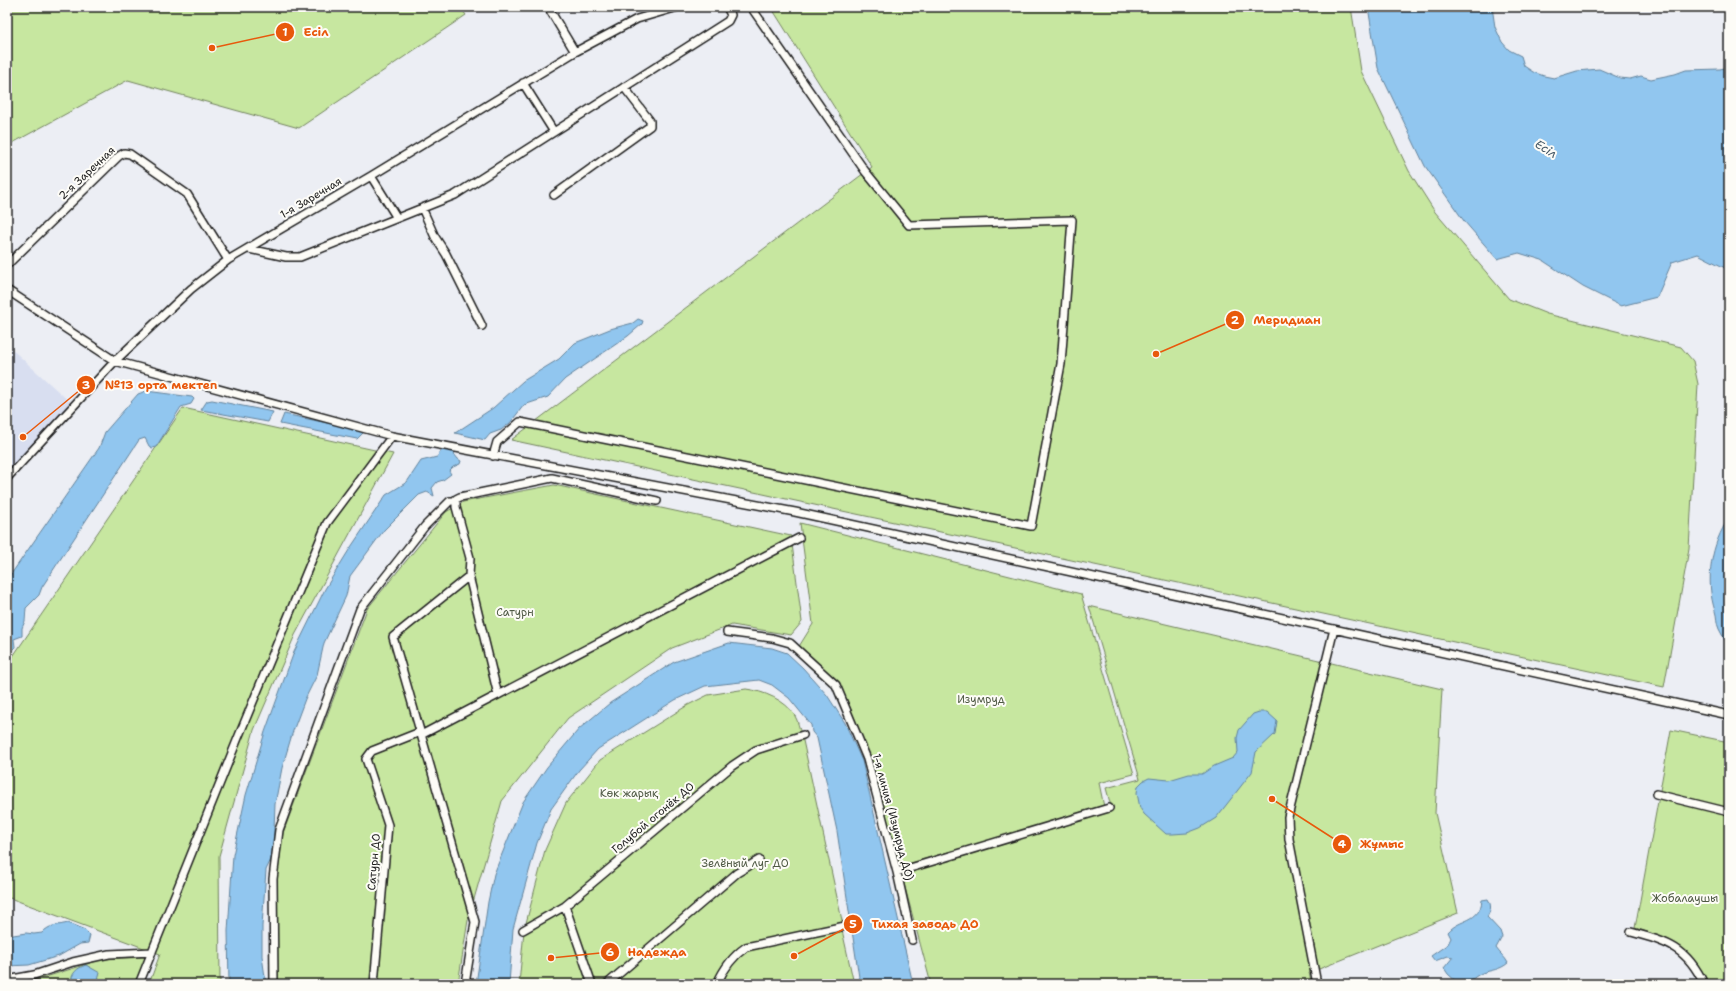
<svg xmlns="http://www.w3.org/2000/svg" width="1736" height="991" viewBox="0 0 1736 991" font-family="'Shantell Sans',sans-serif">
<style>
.built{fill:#d8def0}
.green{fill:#c7e7a0;stroke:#72825e}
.water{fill:#91c6ef;stroke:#62829b}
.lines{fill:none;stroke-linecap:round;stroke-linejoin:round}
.minor-casing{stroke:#1c1c1c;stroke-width:10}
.minor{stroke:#fdfcf7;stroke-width:7}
.labels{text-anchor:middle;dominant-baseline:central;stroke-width:4;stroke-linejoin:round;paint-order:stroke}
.street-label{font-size:11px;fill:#1c1c1c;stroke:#fdfcf7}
.park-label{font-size:11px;fill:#4f5944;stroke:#fdfcf7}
.water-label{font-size:12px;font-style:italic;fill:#455866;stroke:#fdfcf7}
.leader{fill:none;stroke:#e8590c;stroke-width:1.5}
.callout-dot{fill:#e8590c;stroke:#fdfcf7;stroke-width:1.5}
.mark-label{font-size:12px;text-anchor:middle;font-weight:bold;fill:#fff}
.callout-label{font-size:12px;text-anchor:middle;font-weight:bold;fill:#e8590c;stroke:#fdfcf7;stroke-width:4;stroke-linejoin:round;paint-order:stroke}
</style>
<rect width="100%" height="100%" fill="#eceef4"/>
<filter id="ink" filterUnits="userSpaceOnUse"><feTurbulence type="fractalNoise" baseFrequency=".025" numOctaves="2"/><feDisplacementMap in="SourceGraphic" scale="8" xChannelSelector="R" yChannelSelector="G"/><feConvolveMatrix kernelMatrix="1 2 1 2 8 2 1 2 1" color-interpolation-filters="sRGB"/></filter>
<g filter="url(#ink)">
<!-- built -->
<path class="built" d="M7 345 71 403 7 471Z"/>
<!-- green -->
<path class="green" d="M7 7H460L466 15 299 128 128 80 7 146Z
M771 7H1351L1361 71 1409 171 1435 212 1509 299 1547 314 1681 347 1693 361 1698 384 1689 549 1664 687 511 440 872 167Z
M183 408 393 454 295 635 254 730 219 856 220 984H149L160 954 7 897V665Z
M554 485 791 536 802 622 791 635 732 625 672 648 568 718 502 801 468 920 458 984H278L277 879 283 833 367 609 446 512 463 502Z
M800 523 1081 594 1134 774 1099 783 1104 807 900 866 871 760 838 683 798 648 813 624Z
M1089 606 1442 689 1435 813 1458 913 1309 973 1312 984H931L900 869 1112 810 1106 788 1140 779Z
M746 689C763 691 786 700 795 716 798 721 799 728 801 734L755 749 564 904 525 927 545 850 566 803 600 760 688 705 708 695Z
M1671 730 1729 742V984H1708C1691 948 1671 939 1635 928Z
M802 736 843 925 746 945 716 984H594L567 907 733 767 757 751Z
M564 908 590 984H519L524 931Z
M842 930 854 984H718L725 973 747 950Z
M147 957 137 984H13L36 980 103 959Z"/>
<!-- water -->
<path class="water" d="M1368 7H1492L1495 27 1502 42 1509 50 1521 56 1524 66 1533 72 1544 76 1554 78 1577 71 1599 69 1620 78 1630 79 1641 76 1651 79 1675 74 1686 70 1720 69 1729 67V270L1698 254 1672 262 1657 297 1621 306 1583 287 1542 260 1519 253 1497 259 1464 221 1425 166 1378 68Z
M638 319 643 321 642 324 628 336 565 379 548 397 524 405 510 423 501 430 490 434 485 440 455 433 493 408 523 381 559 359 575 343 610 329 633 323Z
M146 391 192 397 194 399 191 404 181 407 156 447 152 448 149 446 145 438 139 440 42 587 39 595 26 608 25 621 22 628V636L14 639 15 647 12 650 7 651V580L99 448 105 432 138 394Z
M212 400 273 412 268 422 201 410 207 401Z
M284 414 356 429 363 433 357 439 280 424Z
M443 448 456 451 454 454 458 459 461 461 460 464 453 467 449 471 451 474 443 480 437 482 432 488 434 496 427 492 419 495 384 530 350 576 346 596 324 643 317 675 305 699 293 731 282 768 275 804 273 855 266 870 262 926V956L266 984H229L228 931 233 855 246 795 265 732 294 652 325 589 349 550 386 495 407 482 421 461 437 457Z
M1729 518V648C1726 642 1722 635 1719 629 1716 623 1717 616 1715 611 1705 580 1711 544 1729 518Z
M729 643 772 648 787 653 803 668 827 695 845 723 862 761 913 984H860L837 831 817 738 812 732 811 725 807 720 789 698 772 685 759 680 705 686 675 700 598 749 579 770 551 809 537 843 513 929 509 984H476L488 902 494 874 523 802 547 767 579 729 610 703 674 662Z
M1259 712H1267L1277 721 1275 734 1256 752 1252 772 1216 818 1200 828 1187 833 1173 834H1166L1144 814 1140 808 1137 793 1138 786 1143 781 1149 778 1169 780 1189 774H1202L1214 766 1233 758 1238 752 1237 738 1239 730 1253 714Z
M1488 899C1492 906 1491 910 1487 917L1500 931 1502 937 1496 948C1500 954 1505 957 1508 963 1500 970 1491 970 1482 973 1473 977 1469 984 1459 984L1448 974 1444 968 1453 957 1448 956 1435 961 1431 956 1448 944 1451 938 1448 932C1460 918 1480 923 1482 900Z
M68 923 85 930 90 935 88 943 80 944 59 956 29 965 7 966V936L26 933 34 934 42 933C50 924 57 926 68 923Z
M86 965 100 973 98 980 99 984H71C71 973 77 968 86 965Z"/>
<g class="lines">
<defs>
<path id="minor" d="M548 7 575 52
M523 83 554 132
M371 176 397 218
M554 195 650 126V121L624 87
M422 208 435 237 446 254 482 326
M249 249 286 257H300L455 195 728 21 731 15 727 7
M7 265 119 156 124 153 130 154 187 194 228 260
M7 290 115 361 392 436 795 512 1729 715
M493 456 497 442 520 422 1031 526 1061 364 1072 220 909 225 865 171 751 7
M7 478 115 361 191 289 228 260 371 176 575 52 637 19 678 7
M727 632 772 638 790 643 836 685 867 759 897 872 912 940
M498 695 469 576 470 558 456 507V499L460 497 552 478 657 501
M421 735 799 538
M1656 794 1729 812
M897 872 1109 808
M565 906 592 984
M523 930 565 906 732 766 756 750 803 735
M1631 932C1667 942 1687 947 1704 984
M7 980 34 975 73 962 109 954 152 952
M139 984 238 738 327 523 392 436
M274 984 273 879 279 830 360 609 425 526 450 501H456
M374 984 388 825 366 759 372 751 420 732
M465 984 475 922 393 637 469 576
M607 984 737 873 759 860
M717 984C723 970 733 956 746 947L845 926
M1317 984 1289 839 1288 817 1334 629"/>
</defs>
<!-- minor casing -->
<use href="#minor" class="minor-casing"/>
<!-- minor -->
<use href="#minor" class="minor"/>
</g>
</g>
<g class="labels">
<!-- street labels -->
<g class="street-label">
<text transform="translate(87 173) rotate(-43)">2-я Заречная</text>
<text transform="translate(311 198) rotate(-31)">1-я Заречная</text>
<text transform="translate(893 817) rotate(75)">1-я линия (Изумруд ДО)</text>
<text transform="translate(653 818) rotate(-40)">Голубой огонёк ДО</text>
<text transform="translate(374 862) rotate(-85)">Сатурн ДО</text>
</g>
<!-- park labels -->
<g class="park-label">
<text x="515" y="612">Сатурн</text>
<text x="981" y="699">Изумруд</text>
<text x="629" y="793">Көк жарық</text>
<text x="745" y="863">Зелёный луг ДО</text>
<text x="1685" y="898">Жобалаушы</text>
</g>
<!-- water labels -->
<g class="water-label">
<text transform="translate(1546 149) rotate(32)">Есіл</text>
</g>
</g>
<!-- callouts -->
<path class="leader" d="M212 48L285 32M1156 354L1235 320M23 437L86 385M1272 799L1342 844M794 956L853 924M551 958L610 952"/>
<g class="callout-dot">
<circle cx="212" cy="48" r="4"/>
<circle cx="1156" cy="354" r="4"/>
<circle cx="23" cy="437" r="4"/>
<circle cx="1272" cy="799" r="4"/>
<circle cx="794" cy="956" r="4"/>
<circle cx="551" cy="958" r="4"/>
<circle cx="285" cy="32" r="10"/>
<circle cx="1235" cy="320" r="10"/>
<circle cx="86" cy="385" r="10"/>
<circle cx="1342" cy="844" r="10"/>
<circle cx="853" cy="924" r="10"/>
<circle cx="610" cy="952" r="10"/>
</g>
<g class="mark-label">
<text x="285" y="36">1</text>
<text x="1235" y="324">2</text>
<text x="86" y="389">3</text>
<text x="1342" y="848">4</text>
<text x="853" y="928">5</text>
<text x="610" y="956">6</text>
</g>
<g class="callout-label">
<text x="316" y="36">Есіл</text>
<text x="1287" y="324">Меридиан</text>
<text x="161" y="389">№13 орта мектеп</text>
<text x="1382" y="848">Жұмыс</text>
<text x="925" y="928">Тихая заводь ДО</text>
<text x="657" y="956">Надежда</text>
</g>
<!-- margin -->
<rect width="1736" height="991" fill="none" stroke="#fdfcf7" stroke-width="24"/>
<rect x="12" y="12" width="1712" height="967" fill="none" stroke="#1c1c1c" stroke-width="1.5" filter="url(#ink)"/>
</svg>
